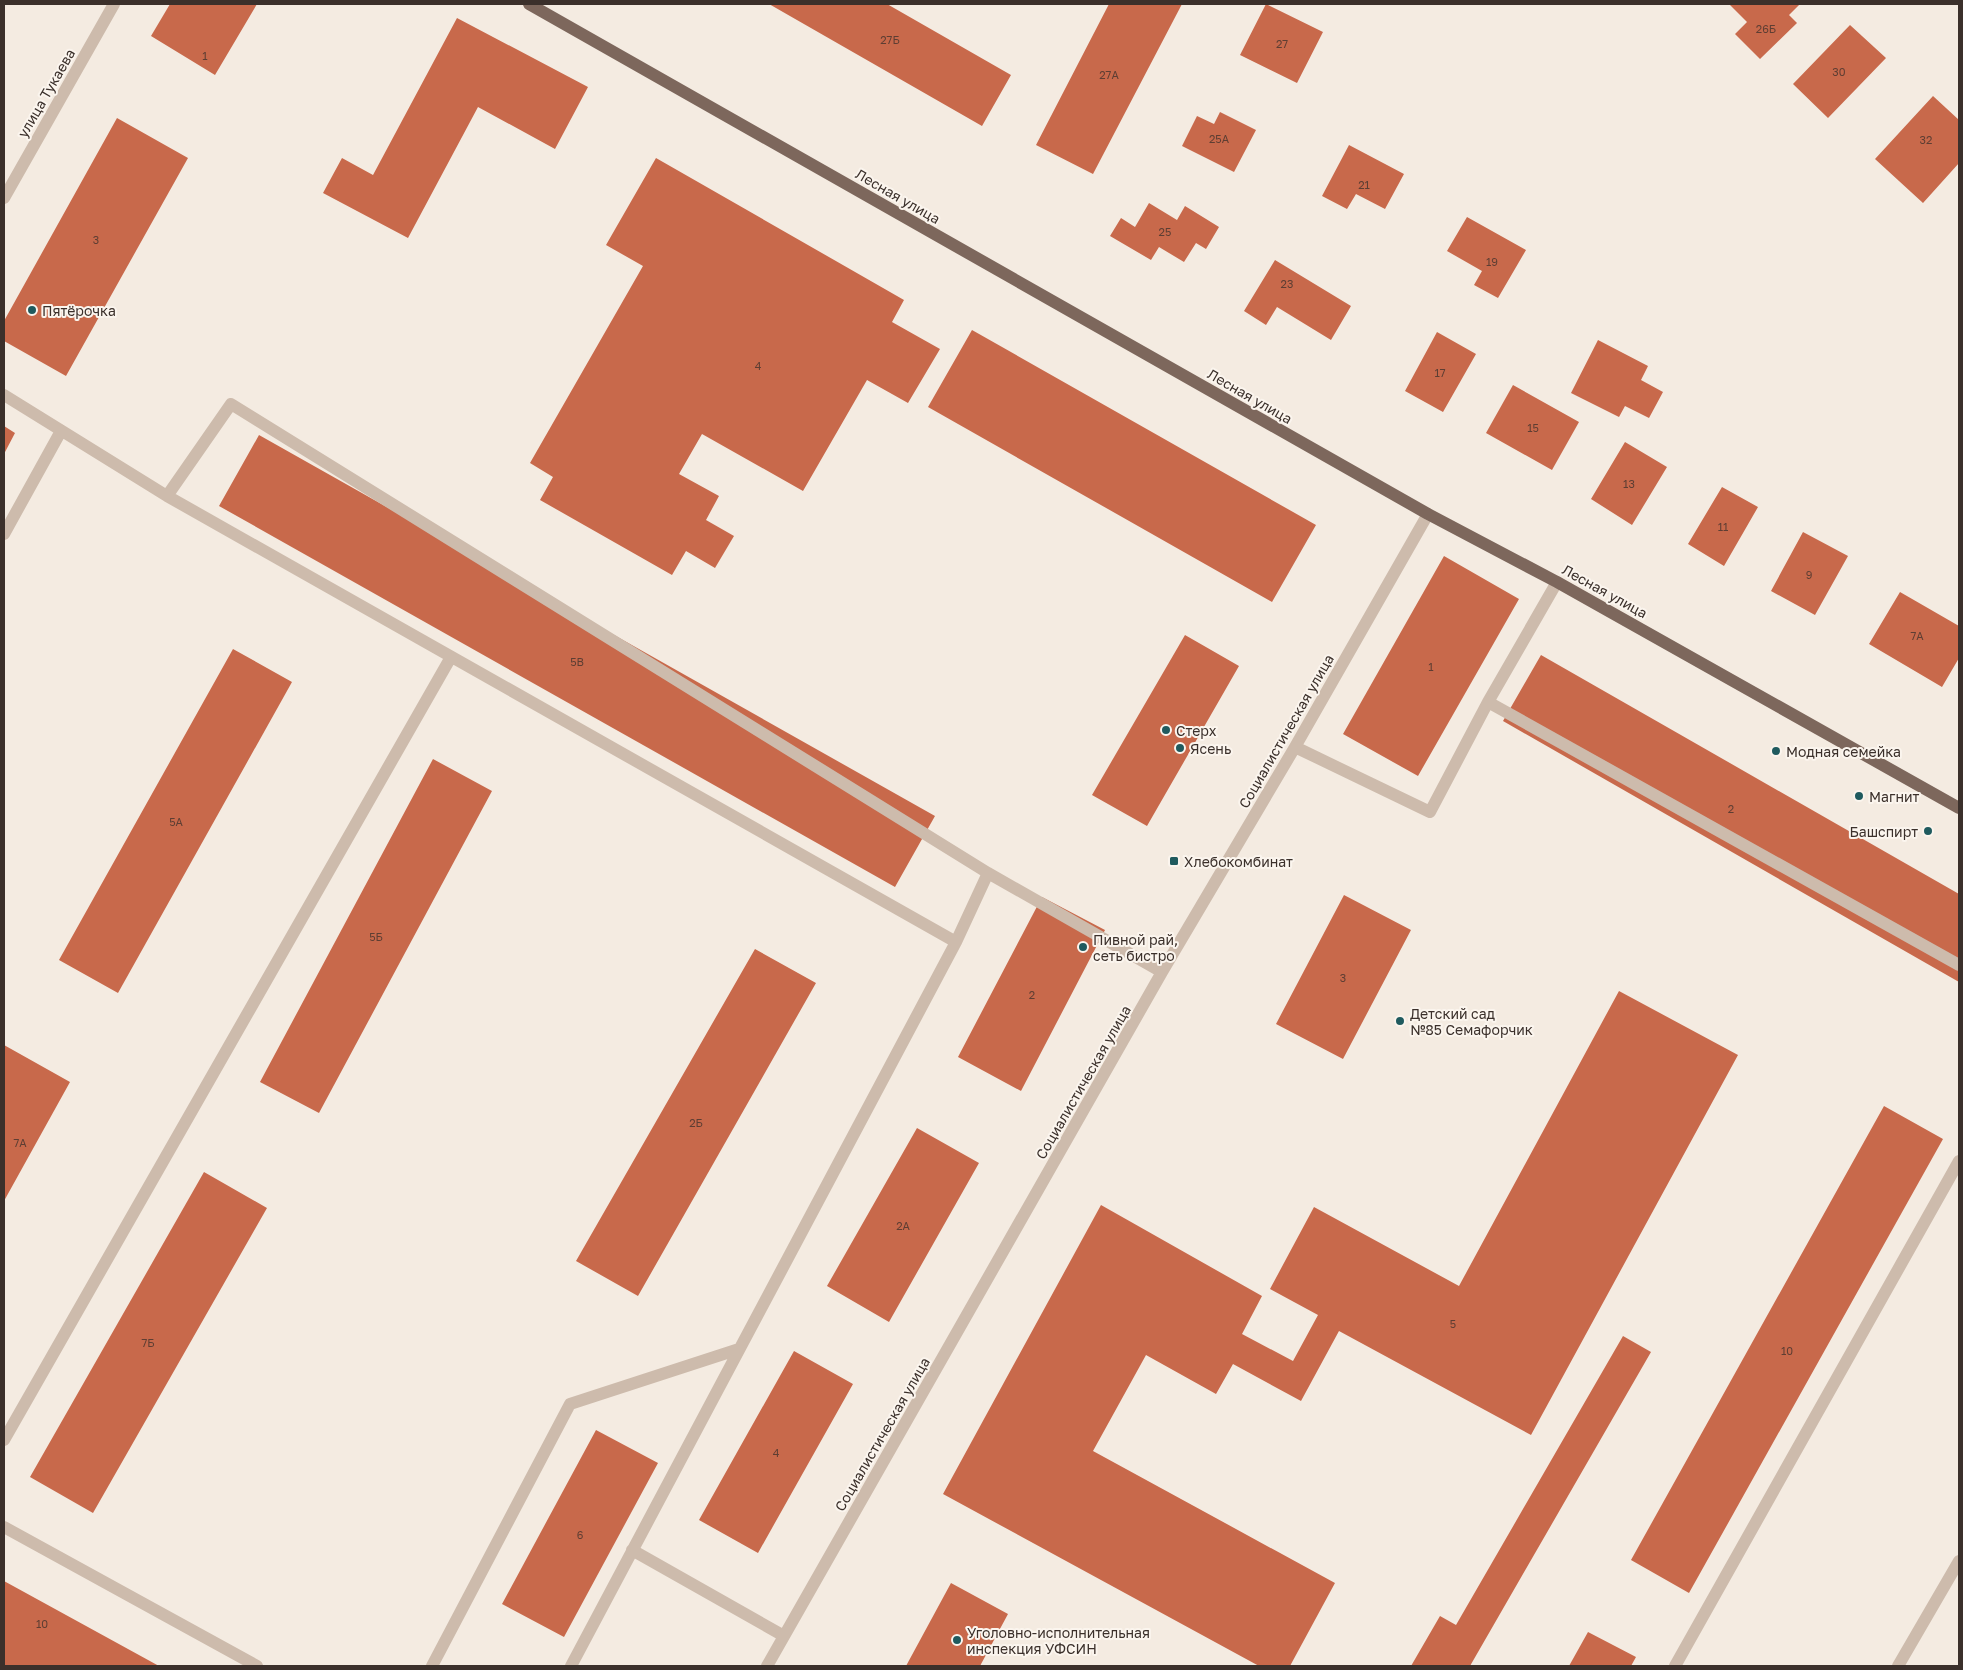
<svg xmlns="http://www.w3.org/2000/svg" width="1963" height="1670" viewBox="0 0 1963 1670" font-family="'Golos Text',sans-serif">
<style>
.building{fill:#c8694b}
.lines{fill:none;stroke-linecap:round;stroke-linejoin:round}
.minor{stroke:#cdbbac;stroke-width:12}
.major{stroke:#7d675c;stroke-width:12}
.poi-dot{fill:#1f5a5e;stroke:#fbf5ee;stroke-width:2}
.labels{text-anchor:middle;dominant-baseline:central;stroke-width:4;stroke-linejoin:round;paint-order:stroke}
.number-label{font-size:11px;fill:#5e3e33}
.street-label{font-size:14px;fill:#3b302b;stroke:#fbf5ee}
.poi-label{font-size:14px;fill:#3b302b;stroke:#fbf5ee;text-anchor:start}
</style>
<rect width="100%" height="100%" fill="#f4ebe1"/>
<!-- building -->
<path class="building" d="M170 4H257L215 75 151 36Z
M769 4H887L1011 75 982 126Z
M1109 4H1182L1093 174 1036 145Z
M1266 4 1323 32 1297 83 1240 55Z
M1729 4H1800L1789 15 1797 23 1760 59 1735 34 1747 22Z
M457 18 588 87 555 149 478 107 408 238 323 193 342 158 373 175Z
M1850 25 1886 58 1828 118 1793 84Z
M1933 96 1959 120V163L1923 203 1875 159Z
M1220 112 1256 130 1234 172 1182 146 1197 116 1214 124Z
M117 118 188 158 66 376 4 341V321Z
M1349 145 1404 174 1385 209 1356 194 1347 209 1322 196Z
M656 158 904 300 892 322 940 349 908 403 867 380 803 491 702 434 679 474 719 496 706 520 734 536 715 568 686 551 672 575 540 500 553 477 530 463 643 266 606 245Z
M1149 203 1177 220 1185 206 1219 227 1206 249 1196 243 1184 262 1159 247 1151 260 1110 236 1121 218 1135 227Z
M1467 217 1526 250 1498 298 1474 285 1482 271 1447 251Z
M1275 260 1351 306 1331 340 1277 307 1266 325 1244 311Z
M972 330 1316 525 1272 602 928 407Z
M1437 332 1476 354 1443 412 1405 391Z
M1598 340 1648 366 1641 380 1663 392 1649 418 1625 406 1619 417 1571 393Z
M1513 385 1579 422 1552 470 1486 433Z
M4 426 15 433 4 454Z
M259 435 935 816 895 887 219 506Z
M1625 442 1667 467 1632 525 1591 499Z
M1722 487 1758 507 1724 566 1688 544Z
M1803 532 1848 556 1815 615 1771 591Z
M1444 556 1519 599 1418 776 1343 734Z
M1900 592 1959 626V658L1942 687 1869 644Z
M1185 635 1239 666 1147 826 1092 795Z
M233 649 292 682 118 993 59 960Z
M1541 655 1959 894V982L1503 721Z
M433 759 492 791 319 1113 260 1082Z
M1344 895 1411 930 1343 1059 1276 1024Z
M1042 897 1105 930 1021 1091 958 1057Z
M755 949 816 983 638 1296 576 1261Z
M1619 991 1738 1055 1531 1435 1339 1331 1301 1401 1233 1364 1216 1394 1146 1355 1093 1451 1335 1583 1290 1666H1259L943 1494 1101 1205 1262 1296 1242 1334 1293 1361 1318 1315 1270 1289 1314 1207 1459 1286Z
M4 1045 70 1082 4 1201Z
M1884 1106 1943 1139 1689 1593 1631 1560Z
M917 1128 979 1163 889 1322 827 1286Z
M204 1172 267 1208 93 1513 30 1477Z
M1623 1336 1651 1352 1470 1666H1411L1440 1616 1456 1625Z
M794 1351 853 1384 758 1553 699 1520Z
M596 1430 658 1463 564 1637 502 1604Z
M4 1581 159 1666 4 1665Z
M951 1583 1008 1614 980 1666H906Z
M1588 1632 1636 1657 1631 1666H1569Z"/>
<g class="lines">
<!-- minor -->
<path class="minor" d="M4 198 114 4
M4 395 167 496 231 404 988 873 1162 972
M167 496 956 942
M4 534 61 431
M1488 702 1959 965
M1295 747 1430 812 1488 702 1557 582
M4 1440 451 657
M4 1527 257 1666
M632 1550 784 1636
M432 1666 570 1404 739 1349
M571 1666 956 942 988 873
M767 1666 1162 972 1295 747 1428 514
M1675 1666 1959 1161
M1898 1666 1959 1561"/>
<!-- major -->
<path class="major" d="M529 4 1428 514 1557 582 1959 808"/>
</g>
<!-- markers -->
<g class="poi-dot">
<circle cx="32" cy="310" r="5"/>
<circle cx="1166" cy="730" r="5"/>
<circle cx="1180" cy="748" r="5"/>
<circle cx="1776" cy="751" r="5"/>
<circle cx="1859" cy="796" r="5"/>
<circle cx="1928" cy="831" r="5"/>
<rect x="1169" y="856" width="10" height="10" rx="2.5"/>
<circle cx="1083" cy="947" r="5"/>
<circle cx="1400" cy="1021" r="5"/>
<circle cx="957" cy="1640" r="5"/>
</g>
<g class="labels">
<!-- number labels -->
<g class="number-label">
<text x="1766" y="28">26Б</text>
<text x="890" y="39">27Б</text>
<text x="1282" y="43">27</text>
<text x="205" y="55">1</text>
<text x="1839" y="71">30</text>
<text x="1109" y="74">27А</text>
<text x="1219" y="138">25А</text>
<text x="1926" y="139">32</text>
<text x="1364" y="184">21</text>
<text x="1165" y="231">25</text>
<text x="96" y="239">3</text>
<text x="1492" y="261">19</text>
<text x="1287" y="283">23</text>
<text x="758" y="365">4</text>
<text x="1440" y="372">17</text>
<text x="1533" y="427">15</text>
<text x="1629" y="483">13</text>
<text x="1723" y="526">11</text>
<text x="1809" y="574">9</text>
<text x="1917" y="635">7А</text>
<text x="577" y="661">5В</text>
<text x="1431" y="666">1</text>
<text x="1731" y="808">2</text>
<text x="176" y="821">5А</text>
<text x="376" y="936">5Б</text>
<text x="1343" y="977">3</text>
<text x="1032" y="994">2</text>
<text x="696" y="1122">2Б</text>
<text x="20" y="1142">7А</text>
<text x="903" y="1225">2А</text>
<text x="1453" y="1323">5</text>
<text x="148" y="1342">7Б</text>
<text x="1787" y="1350">10</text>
<text x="776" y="1452">4</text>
<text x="580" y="1534">6</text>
<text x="42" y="1623">10</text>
</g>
<!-- street labels -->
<g class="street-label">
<text transform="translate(46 93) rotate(-60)">улица Тукаева</text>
<text transform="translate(898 196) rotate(30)">Лесная улица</text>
<text transform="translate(1250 396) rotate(30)">Лесная улица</text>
<text transform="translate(1605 591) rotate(29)">Лесная улица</text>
<text transform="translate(1286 731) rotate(-60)">Социалистическая улица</text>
<text transform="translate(1083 1082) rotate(-60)">Социалистическая улица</text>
<text transform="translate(882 1434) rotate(-60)">Социалистическая улица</text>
</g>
<!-- poi labels -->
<g class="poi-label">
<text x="42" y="310">Пятёрочка</text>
<text x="1176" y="730">Стерх</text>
<text x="1190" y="748">Ясень</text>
<text x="1786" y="751">Модная семейка</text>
<text x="1869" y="796">Магнит</text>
<text x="1918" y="831" text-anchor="end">Башспирт</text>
<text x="1184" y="861">Хлебокомбинат</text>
<text x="1093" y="939">Пивной рай,<tspan x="1093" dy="16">сеть бистро</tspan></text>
<text x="1410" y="1013">Детский сад<tspan x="1410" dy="16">№85 Семафорчик</tspan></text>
<text x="967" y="1632">Уголовно-исполнительная<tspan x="967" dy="16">инспекция УФСИН</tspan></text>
</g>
</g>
<!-- border -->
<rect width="1963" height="1670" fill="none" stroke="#3b302b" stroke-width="10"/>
</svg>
